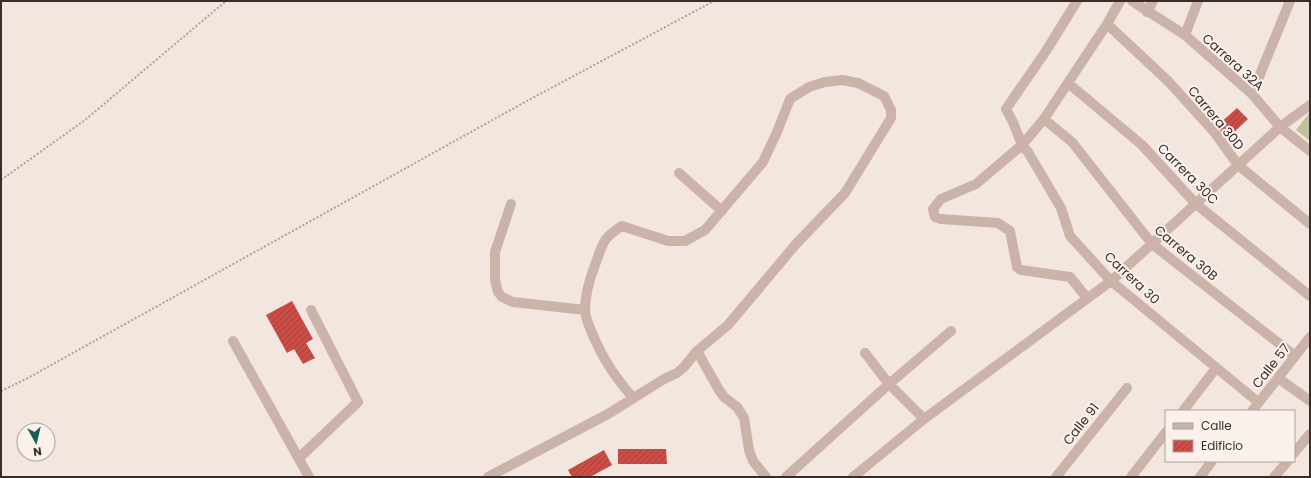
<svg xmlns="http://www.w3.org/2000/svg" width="1311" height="478" viewBox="0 0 1311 478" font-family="Poppins,sans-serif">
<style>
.green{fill:#bec39e}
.building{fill:url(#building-hatch)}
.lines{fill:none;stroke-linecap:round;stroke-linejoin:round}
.path{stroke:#b89d94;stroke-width:2;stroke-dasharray:2 2;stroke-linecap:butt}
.minor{stroke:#ccb3aa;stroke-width:10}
.labels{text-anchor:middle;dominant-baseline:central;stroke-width:4;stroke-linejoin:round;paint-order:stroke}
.street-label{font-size:13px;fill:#3a2c2a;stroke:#fbf1ec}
</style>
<defs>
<pattern id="building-hatch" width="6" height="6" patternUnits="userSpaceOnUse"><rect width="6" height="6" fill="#c84f48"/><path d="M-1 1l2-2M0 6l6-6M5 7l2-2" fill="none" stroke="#a3423c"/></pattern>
</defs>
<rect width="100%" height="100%" fill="#f3e6df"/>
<!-- green -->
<path class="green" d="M1310 112V141L1296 130Z"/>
<!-- building -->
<path class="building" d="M1237 108 1248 119 1227 139 1217 126Z
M292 301 313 339 306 343 315 358 303 364 294 349 287 353 266 315Z
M618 449H666L667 464H618Z
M604 450 612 465 590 477H572L568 470Z"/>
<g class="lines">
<!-- path -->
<path class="path" d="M1 180 85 120 226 1
M1 391 26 379 525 102 714 1"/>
<!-- minor -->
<path class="minor" d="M1077 1 1046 51 1006 109 1013 122 1022 145 1028 152 1061 208 1070 236 1111 281 1258 402
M1132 1 1185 35 1252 94 1280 127 1310 151
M1147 12 1153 1
M1107 24 1168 81 1215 133 1238 165 1310 224
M1185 35 1198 1
M1068 83 1142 145 1196 204 1310 296
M1252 94 1290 1
M1044 119 1072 142 1152 244 1295 356
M679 173 722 211
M511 204 495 252V280L498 292 502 297 513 302 585 310
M1087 298 1070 277 1021 270 1017 267 1010 231 998 223 941 219 935 217 933 209 941 199 976 184 1022 145 1044 119 1107 24 1120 1
M233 341 309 477
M697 351 719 390 724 397 737 407 741 413 744 418 749 450 753 461 766 477
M865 353 889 384 924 419
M1278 378 1310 401
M1183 411 1216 368
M1252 411 1310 337
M1294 453 1310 434
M299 458 358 402 311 310
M488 477 608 414 664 379 677 373 684 367 697 351 728 325 796 244 845 193 891 118V110L884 96 858 83 842 80 825 82 809 87 790 99 777 132 763 162 705 230 685 241H668L622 226C602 238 603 244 595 265 590 278 585 295 585 310 585 317 589 326 592 333 603 359 615 377 633 398
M786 477 889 384 951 331
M853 477 924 419 1111 281 1280 127 1310 105
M1056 477 1127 388
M1131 477 1166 432
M1200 477 1212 461
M1274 477 1288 461"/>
</g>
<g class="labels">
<!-- street labels -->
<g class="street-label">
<text transform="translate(1233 62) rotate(42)">Carrera 32A</text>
<text transform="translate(1216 118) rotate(50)">Carrera 30D</text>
<text transform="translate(1188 174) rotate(45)">Carrera 30C</text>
<text transform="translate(1186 253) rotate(40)">Carrera 30B</text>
<text transform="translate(1132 278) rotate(43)">Carrera 30</text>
<text transform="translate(1271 366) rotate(-52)">Calle 57</text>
<text transform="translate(1081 424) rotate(-52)">Calle 91</text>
</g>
</g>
<!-- border -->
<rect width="1311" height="478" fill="none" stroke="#3a2c2a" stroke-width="4"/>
<!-- legend -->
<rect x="1165" y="410" width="130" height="52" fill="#fbf1ec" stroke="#aea29e"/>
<rect x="1173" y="423" width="20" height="6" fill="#ccb3aa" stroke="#aea29e"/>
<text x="1201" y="430" font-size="12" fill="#3a2c2a">Calle</text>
<rect x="1173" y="440" width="20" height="12" fill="url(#building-hatch)" stroke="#aea29e"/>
<text x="1201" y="450" font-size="12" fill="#3a2c2a">Edificio</text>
<!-- north arrow -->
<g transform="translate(36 442) rotate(172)"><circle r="19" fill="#fbf1ec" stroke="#aea29e"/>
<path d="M0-3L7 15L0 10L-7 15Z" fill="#1e5c54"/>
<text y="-6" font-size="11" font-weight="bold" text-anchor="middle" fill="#3a2c2a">N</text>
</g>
</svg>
